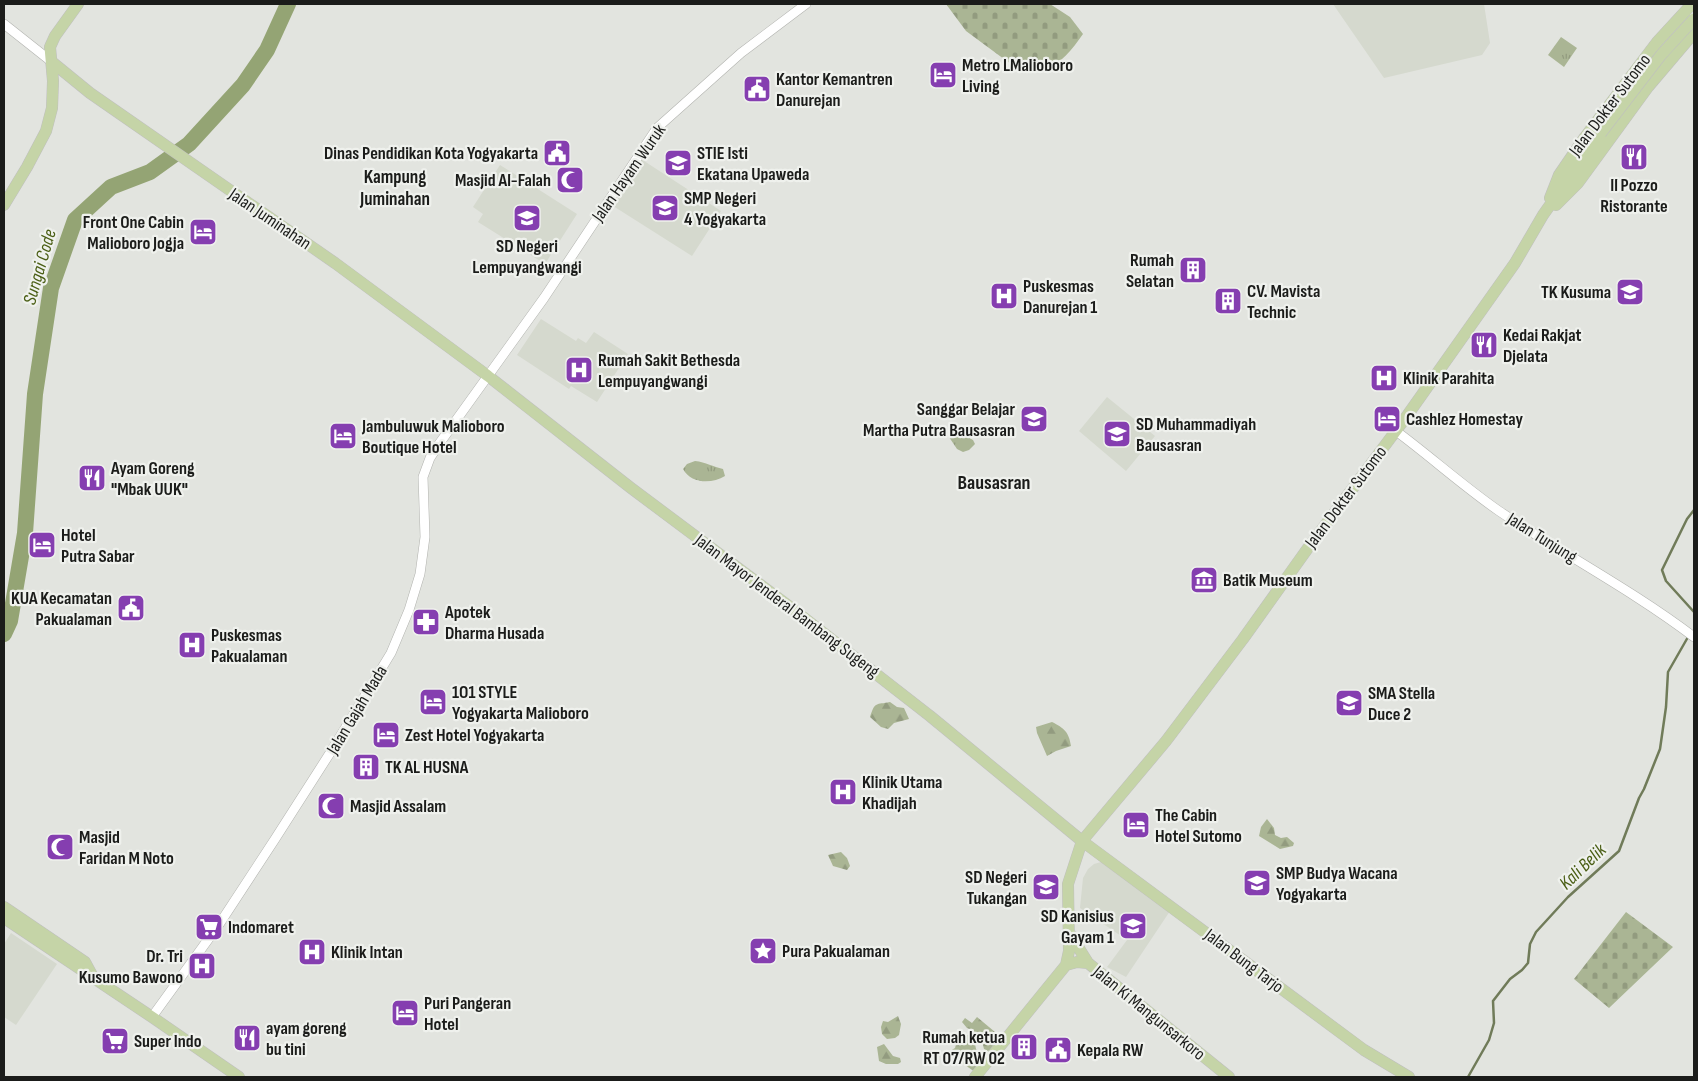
<svg xmlns="http://www.w3.org/2000/svg" width="1698" height="1081" viewBox="0 0 1698 1081" font-family="'Sofia Sans Condensed',sans-serif">
<style>
.built{fill:#d5d9ce}
.grass{fill:url(#grass-tufts)}
.forest{fill:url(#forest-firs)}
.cemetery{fill:url(#cemetery-stones)}
.lines{fill:none;stroke-linecap:round;stroke-linejoin:round}
.stream{stroke:#707b59;stroke-width:2.5}
.river{stroke:#94a474;stroke-width:16}
.minor-casing{stroke:#b2b3af;stroke-width:10}
.major-casing{stroke:#bfbfbf;stroke-width:12}
.minor{stroke:#fff;stroke-width:9}
.major{stroke:#c5d4a7;stroke-width:11}
.major-bridge-casing{stroke:#bfbfbf;stroke-width:12;stroke-linecap:butt}
.major-bridge{stroke:#c5d4a7;stroke-width:11}
.labels{text-anchor:middle;dominant-baseline:central;stroke-width:4.5;stroke-linejoin:round;paint-order:stroke}
.poi-label{font-size:18px;font-weight:bold;fill:#1b1c1a;stroke:#eff1ed;text-anchor:start}
.street-label{font-size:18px;fill:#1b1c1a;stroke:#eff1ed}
.neighbourhood-label{font-size:19px;font-weight:bold;fill:#1b1c1a;stroke:#eff1ed}
.water-label{font-size:19px;font-style:italic;fill:#4b5f16;stroke:#eff1ed}
.quarter-label{font-size:20px;font-weight:bold;fill:#1b1c1a;stroke:#eff1ed}
</style>
<defs>
<pattern id="grass-tufts" width="24" height="20" patternUnits="userSpaceOnUse" patternTransform="scale(1.25)"><rect width="24" height="20" fill="#aab594"/><path d="M3 7l-1-3M5 7V3M7 7l1-3M15 17l-1-3M17 17v-4M19 17l1-3" fill="none" stroke="#929b7f"/></pattern>
<pattern id="forest-firs" width="22" height="20" patternUnits="userSpaceOnUse" patternTransform="scale(1.25)"><rect width="22" height="20" fill="#aab594"/><path d="M5 1l3.5 6h-7zM16 11l3.5 6h-7z" fill="#929b7f"/></pattern>
<pattern id="cemetery-stones" width="16" height="16" patternUnits="userSpaceOnUse" patternTransform="scale(1.25)"><rect width="16" height="16" fill="#aab594"/><path d="M2 7V4a2 2 0 0 1 4 0v3zM10 15v-3a2 2 0 0 1 4 0v3z" fill="#929b7f"/></pattern>
</defs>
<rect width="100%" height="100%" fill="#e2e4df"/>
<!-- built -->
<path class="built" d="M1333 4H1484L1490 43 1482 55 1384 78Z
M641 159 721 211 692 256 610 204Z
M500 165 577 214 545 264 478 222 483 214 473 207Z
M541 319 576 341 578 338 586 343 594 332 628 354 597 402 571 386 569 389 517 355Z
M1107 397 1155 436 1126 471 1079 431Z
M1101 862 1170 911 1126 977 1107 967 1127 940 1080 908 1083 878 1088 869 1094 864Z
M11 933 57 964 16 1025 4 1017V944Z"/>
<!-- grass -->
<path class="grass" d="M1561 37 1577 48 1564 67 1548 55Z
M956 431 973 440 975 444 969 450 963 452 957 449 949 437Z
M695 461C706 462 713 467 723 469L725 476C712 484 691 484 683 469L687 464Z"/>
<!-- forest -->
<path class="forest" d="M890 702 897 707 904 708 909 719 894 723 888 729 881 727 870 717C875 701 876 705 890 702Z
M1052 722C1064 728 1069 732 1071 746L1056 751 1047 756 1037 733 1036 727Z
M1267 819 1274 828 1275 835 1281 838 1287 837 1294 843 1293 846 1280 849 1259 836 1261 827Z
M841 852 847 858 850 866 847 870 833 866 828 855Z
M898 1016 901 1024 899 1035 895 1038 887 1039 882 1034 881 1027 883 1021 888 1022Z
M977 1017 1001 1037 992 1050 987 1051 984 1049 980 1033 977 1034C970 1051 986 1056 975 1072L949 1054 950 1051 955 1048 957 1041 973 1032 972 1030 967 1028 962 1022 965 1018 972 1023Z
M884 1044 893 1056 900 1058 901 1062 898 1064H886L879 1061 877 1047Z"/>
<!-- cemetery -->
<path class="cemetery" d="M946 4H1050L1070 17 1083 34C1072 50 1061 63 1043 72L1025 68 1008 62 966 31Z
M1626 912 1673 947 1609 1008 1574 979Z"/>
<g class="lines">
<!-- stream -->
<path class="stream" d="M1694 510 1687 519 1662 570 1666 581 1694 612
M1468 1077 1489 1040 1494 1023 1493 1001 1510 979 1522 970 1528 963 1530 944 1536 932 1568 897 1619 851 1639 798 1644 789 1660 749 1666 707 1668 672 1688 637"/>
<!-- river -->
<path class="river" d="M4 634 10 621 25 533 35 394 51 288 75 220 111 187 150 172 189 144 243 85 267 50 288 4"/>
<defs>
<path id="minor" d="M4 24 52 62
M1396 431C1431 457 1463 486 1499 511 1563 554 1632 590 1694 637
M152 1017 220 923 275 839 330 753 391 653 409 610 420 574 425 537 423 477 430 458 439 444 544 298 657 128 741 53 806 4"/>
<path id="major" d="M52 62 90 93 335 263 488 376 631 488 790 607 930 716 1082 841 1364 1050 1409 1077
M1550 198 1559 175 1585 137 1657 42 1692 4
M4 205 27 167 46 131 52 108 53 81 50 47 55 36 78 4
M1556 205 1578 183 1648 87 1694 33
M4 907 85 962 92 975
M4 918 152 1017 239 1077
M1070 934 1088 963
M1066 965 1077 962 1088 963 1229 1077
M975 1077 1066 965 1069 951 1068 884 1082 841 1166 741 1243 639 1308 548 1404 420 1515 263 1543 215 1601 133"/>
</defs>
<!-- minor casing -->
<use href="#minor" class="minor-casing"/>
<!-- major casing -->
<use href="#major" class="major-casing"/>
<!-- minor -->
<use href="#minor" class="minor"/>
<!-- major -->
<use href="#major" class="major"/>
<defs>
<path id="major-bridge" d="M1601 133 1661 55 1694 19"/>
</defs>
<!-- major-bridge casing -->
<use href="#major-bridge" class="major-bridge-casing"/>
<!-- major-bridge -->
<use href="#major-bridge" class="major-bridge"/>
</g>
<!-- icons -->
<defs>
<symbol id="hotel-square" viewBox="-11 -11 22 22"><rect x="-9" y="-9" width="18" height="18" rx="4" fill="#853eb0" stroke="#eff1ed"/><path d="M-6-4.5h1.5V1H6V5H4.5V3h-9V5H-6ZM-4 0a1.8 1.8 0 1 1 3.6 0ZM.5 0V-2.5h3Q6-2.5 6 0Z" fill="#fff"/></symbol>
<symbol id="civic-square" viewBox="-11 -11 22 22"><rect x="-9" y="-9" width="18" height="18" rx="4" fill="#853eb0" stroke="#eff1ed"/><path d="M-.6-6.5H3V-4.5H.6V-3L4-1V1h2V6H-6V1h2V-1L-.6-3ZM-1.2 2.5V6h2.4V2.5Z" fill="#fff"/></symbol>
<symbol id="restaurant-square" viewBox="-11 -11 22 22"><rect x="-9" y="-9" width="18" height="18" rx="4" fill="#853eb0" stroke="#eff1ed"/><path d="M-5-6h1v4h1v-4h1v4h1v-4h1v5L-1.5 .5V6h-2V.5L-5-1ZM5-6V6H3V1.5H1.5Q1.5-4 5-6Z" fill="#fff"/></symbol>
<symbol id="university-square" viewBox="-11 -11 22 22"><rect x="-9" y="-9" width="18" height="18" rx="4" fill="#853eb0" stroke="#eff1ed"/><path d="M0-5L7-2L0 1L-7-2ZM-4 1L0 2.5L4 1V4Q0 6-4 4Z" fill="#fff"/></symbol>
<symbol id="mosque-square" viewBox="-11 -11 22 22"><rect x="-9" y="-9" width="18" height="18" rx="4" fill="#853eb0" stroke="#eff1ed"/><path d="M3.5-4.9A6 6 0 1 0 3.5 4.9A5 5 0 1 1 3.5-4.9Z" fill="#fff"/></symbol>
<symbol id="school-square" viewBox="-11 -11 22 22"><rect x="-9" y="-9" width="18" height="18" rx="4" fill="#853eb0" stroke="#eff1ed"/><path d="M0-5L7-2L0 1L-7-2ZM-4 1L0 2.5L4 1V4Q0 6-4 4Z" fill="#fff"/></symbol>
<symbol id="building-square" viewBox="-11 -11 22 22"><rect x="-9" y="-9" width="18" height="18" rx="4" fill="#853eb0" stroke="#eff1ed"/><path d="M-4-6H4V6H1V3H-1V6H-4ZM-2.5-4.3h1.7v1.8h-1.7ZM.8-4.3h1.7v1.8H.8ZM-2.5-1h1.7V.8h-1.7ZM.8-1h1.7V.8H.8Z" fill="#fff"/></symbol>
<symbol id="hospital-square" viewBox="-11 -11 22 22"><rect x="-9" y="-9" width="18" height="18" rx="4" fill="#853eb0" stroke="#eff1ed"/><path d="M-5-5h3v3.5h4V-5h3V5h-3V1.5h-4V5h-3Z" fill="#fff"/></symbol>
<symbol id="museum-square" viewBox="-11 -11 22 22"><rect x="-9" y="-9" width="18" height="18" rx="4" fill="#853eb0" stroke="#eff1ed"/><path d="M0-6L6-3V-2H-6V-3ZM-5-1h2V3h-2ZM-1-1h2V3h-2ZM3-1h2V3H3ZM-6 4H6V6H-6Z" fill="#fff"/></symbol>
<symbol id="pharmacy-square" viewBox="-11 -11 22 22"><rect x="-9" y="-9" width="18" height="18" rx="4" fill="#853eb0" stroke="#eff1ed"/><path d="M-2-6h4v4h4v4h-4v4h-4v-4h-4v-4h4Z" fill="#fff"/></symbol>
<symbol id="supermarket-square" viewBox="-11 -11 22 22"><rect x="-9" y="-9" width="18" height="18" rx="4" fill="#853eb0" stroke="#eff1ed"/><path d="M-6-5.5h2.5l.6 2H6L4.5 2H-2.5L-4.4-4H-6ZM-1.5 3.2a1.3 1.3 0 1 0 .1 0ZM3 3.2a1.3 1.3 0 1 0 .1 0Z" fill="#fff"/></symbol>
<symbol id="sight-square" viewBox="-11 -11 22 22"><rect x="-9" y="-9" width="18" height="18" rx="4" fill="#853eb0" stroke="#eff1ed"/><path d="M0-6L1.8-2.2L6-1.7L2.9 1.2L3.7 5.4L0 3.3L-3.7 5.4L-2.9 1.2L-6-1.7L-1.8-2.2Z" fill="#fff"/></symbol>
</defs>
<g fill-rule="evenodd">
<use href="#hotel-square" x="927" y="59" width="32" height="32"/>
<use href="#civic-square" x="741" y="73" width="32" height="32"/>
<use href="#civic-square" x="541" y="137" width="32" height="32"/>
<use href="#restaurant-square" x="1618" y="141" width="32" height="32"/>
<use href="#university-square" x="662" y="147" width="32" height="32"/>
<use href="#mosque-square" x="554" y="164" width="32" height="32"/>
<use href="#school-square" x="649" y="192" width="32" height="32"/>
<use href="#school-square" x="511" y="202" width="32" height="32"/>
<use href="#hotel-square" x="187" y="216" width="32" height="32"/>
<use href="#building-square" x="1177" y="254" width="32" height="32"/>
<use href="#school-square" x="1614" y="276" width="32" height="32"/>
<use href="#hospital-square" x="988" y="280" width="32" height="32"/>
<use href="#building-square" x="1212" y="285" width="32" height="32"/>
<use href="#restaurant-square" x="1468" y="329" width="32" height="32"/>
<use href="#hospital-square" x="563" y="354" width="32" height="32"/>
<use href="#hospital-square" x="1368" y="362" width="32" height="32"/>
<use href="#school-square" x="1018" y="403" width="32" height="32"/>
<use href="#hotel-square" x="1371" y="403" width="32" height="32"/>
<use href="#school-square" x="1101" y="418" width="32" height="32"/>
<use href="#hotel-square" x="327" y="420" width="32" height="32"/>
<use href="#restaurant-square" x="76" y="462" width="32" height="32"/>
<use href="#hotel-square" x="26" y="529" width="32" height="32"/>
<use href="#museum-square" x="1188" y="564" width="32" height="32"/>
<use href="#civic-square" x="115" y="592" width="32" height="32"/>
<use href="#pharmacy-square" x="410" y="606" width="32" height="32"/>
<use href="#hospital-square" x="176" y="629" width="32" height="32"/>
<use href="#hotel-square" x="417" y="686" width="32" height="32"/>
<use href="#school-square" x="1333" y="687" width="32" height="32"/>
<use href="#hotel-square" x="370" y="719" width="32" height="32"/>
<use href="#building-square" x="350" y="751" width="32" height="32"/>
<use href="#hospital-square" x="827" y="776" width="32" height="32"/>
<use href="#mosque-square" x="315" y="790" width="32" height="32"/>
<use href="#hotel-square" x="1120" y="809" width="32" height="32"/>
<use href="#mosque-square" x="44" y="831" width="32" height="32"/>
<use href="#school-square" x="1241" y="867" width="32" height="32"/>
<use href="#school-square" x="1030" y="871" width="32" height="32"/>
<use href="#school-square" x="1117" y="910" width="32" height="32"/>
<use href="#supermarket-square" x="193" y="911" width="32" height="32"/>
<use href="#sight-square" x="747" y="935" width="32" height="32"/>
<use href="#hospital-square" x="296" y="936" width="32" height="32"/>
<use href="#hospital-square" x="186" y="950" width="32" height="32"/>
<use href="#hotel-square" x="389" y="997" width="32" height="32"/>
<use href="#restaurant-square" x="231" y="1022" width="32" height="32"/>
<use href="#supermarket-square" x="99" y="1025" width="32" height="32"/>
<use href="#building-square" x="1008" y="1031" width="32" height="32"/>
<use href="#civic-square" x="1042" y="1034" width="32" height="32"/>
</g>
<g class="labels">
<!-- poi labels -->
<g class="poi-label">
<text x="962" y="65">Metro LMalioboro<tspan x="962" dy="21">Living</tspan></text>
<text x="776" y="79">Kantor Kemantren<tspan x="776" dy="21">Danurejan</tspan></text>
<text x="538" y="153" text-anchor="end">Dinas Pendidikan Kota Yogyakarta</text>
<text x="697" y="153">STIE Isti<tspan x="697" dy="21">Ekatana Upaweda</tspan></text>
<text x="551" y="180" text-anchor="end">Masjid Al-Falah</text>
<text x="1634" y="185" text-anchor="middle">Il Pozzo<tspan x="1634" dy="21">Ristorante</tspan></text>
<text x="684" y="198">SMP Negeri<tspan x="684" dy="21">4 Yogyakarta</tspan></text>
<text x="184" y="222" text-anchor="end">Front One Cabin<tspan x="184" dy="21">Malioboro Jogja</tspan></text>
<text x="527" y="246" text-anchor="middle">SD Negeri<tspan x="527" dy="21">Lempuyangwangi</tspan></text>
<text x="1174" y="260" text-anchor="end">Rumah<tspan x="1174" dy="21">Selatan</tspan></text>
<text x="1023" y="286">Puskesmas<tspan x="1023" dy="21">Danurejan 1</tspan></text>
<text x="1247" y="291">CV. Mavista<tspan x="1247" dy="21">Technic</tspan></text>
<text x="1611" y="292" text-anchor="end">TK Kusuma</text>
<text x="1503" y="335">Kedai Rakjat<tspan x="1503" dy="21">Djelata</tspan></text>
<text x="598" y="360">Rumah Sakit Bethesda<tspan x="598" dy="21">Lempuyangwangi</tspan></text>
<text x="1403" y="378">Klinik Parahita</text>
<text x="1015" y="409" text-anchor="end">Sanggar Belajar<tspan x="1015" dy="21">Martha Putra Bausasran</tspan></text>
<text x="1406" y="419">Cashlez Homestay</text>
<text x="1136" y="424">SD Muhammadiyah<tspan x="1136" dy="21">Bausasran</tspan></text>
<text x="362" y="426">Jambuluwuk Malioboro<tspan x="362" dy="21">Boutique Hotel</tspan></text>
<text x="111" y="468">Ayam Goreng<tspan x="111" dy="21">"Mbak UUK"</tspan></text>
<text x="61" y="535">Hotel<tspan x="61" dy="21">Putra Sabar</tspan></text>
<text x="1223" y="580">Batik Museum</text>
<text x="112" y="598" text-anchor="end">KUA Kecamatan<tspan x="112" dy="21">Pakualaman</tspan></text>
<text x="445" y="612">Apotek<tspan x="445" dy="21">Dharma Husada</tspan></text>
<text x="211" y="635">Puskesmas<tspan x="211" dy="21">Pakualaman</tspan></text>
<text x="452" y="692">1O1 STYLE<tspan x="452" dy="21">Yogyakarta Malioboro</tspan></text>
<text x="1368" y="693">SMA Stella<tspan x="1368" dy="21">Duce 2</tspan></text>
<text x="405" y="735">Zest Hotel Yogyakarta</text>
<text x="385" y="767">TK AL HUSNA</text>
<text x="862" y="782">Klinik Utama<tspan x="862" dy="21">Khadijah</tspan></text>
<text x="350" y="806">Masjid Assalam</text>
<text x="1155" y="815">The Cabin<tspan x="1155" dy="21">Hotel Sutomo</tspan></text>
<text x="79" y="837">Masjid<tspan x="79" dy="21">Faridan M Noto</tspan></text>
<text x="1276" y="873">SMP Budya Wacana<tspan x="1276" dy="21">Yogyakarta</tspan></text>
<text x="1027" y="877" text-anchor="end">SD Negeri<tspan x="1027" dy="21">Tukangan</tspan></text>
<text x="1114" y="916" text-anchor="end">SD Kanisius<tspan x="1114" dy="21">Gayam 1</tspan></text>
<text x="228" y="927">Indomaret</text>
<text x="782" y="951">Pura Pakualaman</text>
<text x="331" y="952">Klinik Intan</text>
<text x="183" y="956" text-anchor="end">Dr. Tri<tspan x="183" dy="21">Kusumo Bawono</tspan></text>
<text x="424" y="1003">Puri Pangeran<tspan x="424" dy="21">Hotel</tspan></text>
<text x="266" y="1028">ayam goreng<tspan x="266" dy="21">bu tini</tspan></text>
<text x="1005" y="1037" text-anchor="end">Rumah ketua<tspan x="1005" dy="21">RT 07/RW 02</tspan></text>
<text x="134" y="1041">Super Indo</text>
<text x="1077" y="1050">Kepala RW</text>
</g>
<!-- street labels -->
<g class="street-label">
<text transform="translate(1610 105) rotate(-53)">Jalan Dokter Sutomo</text>
<text transform="translate(629 173) rotate(-55)">Jalan Hayam Wuruk</text>
<text transform="translate(270 219) rotate(34)">Jalan Juminahan</text>
<text transform="translate(1346 497) rotate(-53)">Jalan Dokter Sutomo</text>
<text transform="translate(1542 538) rotate(32)">Jalan Tunjung</text>
<text transform="translate(787 606) rotate(37)">Jalan Mayor Jenderal Bambang Sugeng</text>
<text transform="translate(357 710) rotate(-59)">Jalan Gajah Mada</text>
<text transform="translate(1244 961) rotate(37)">Jalan Bung Tarjo</text>
<text transform="translate(1149 1013) rotate(39)">Jalan Ki Mangunsarkoro</text>
</g>
<!-- neighbourhood labels -->
<g class="neighbourhood-label">
<text x="395" y="177">Kampung<tspan x="395" dy="22">Juminahan</tspan></text>
</g>
<!-- water labels -->
<g class="water-label">
<text transform="translate(40 267) rotate(-74)">Sungai Code</text>
<text transform="translate(1583 867) rotate(-44)">Kali Belik</text>
</g>
<!-- quarter labels -->
<g class="quarter-label">
<text x="994" y="483">Bausasran</text>
</g>
</g>
<!-- border -->
<rect width="1698" height="1081" fill="none" stroke="#1b1c1a" stroke-width="10"/>
</svg>
